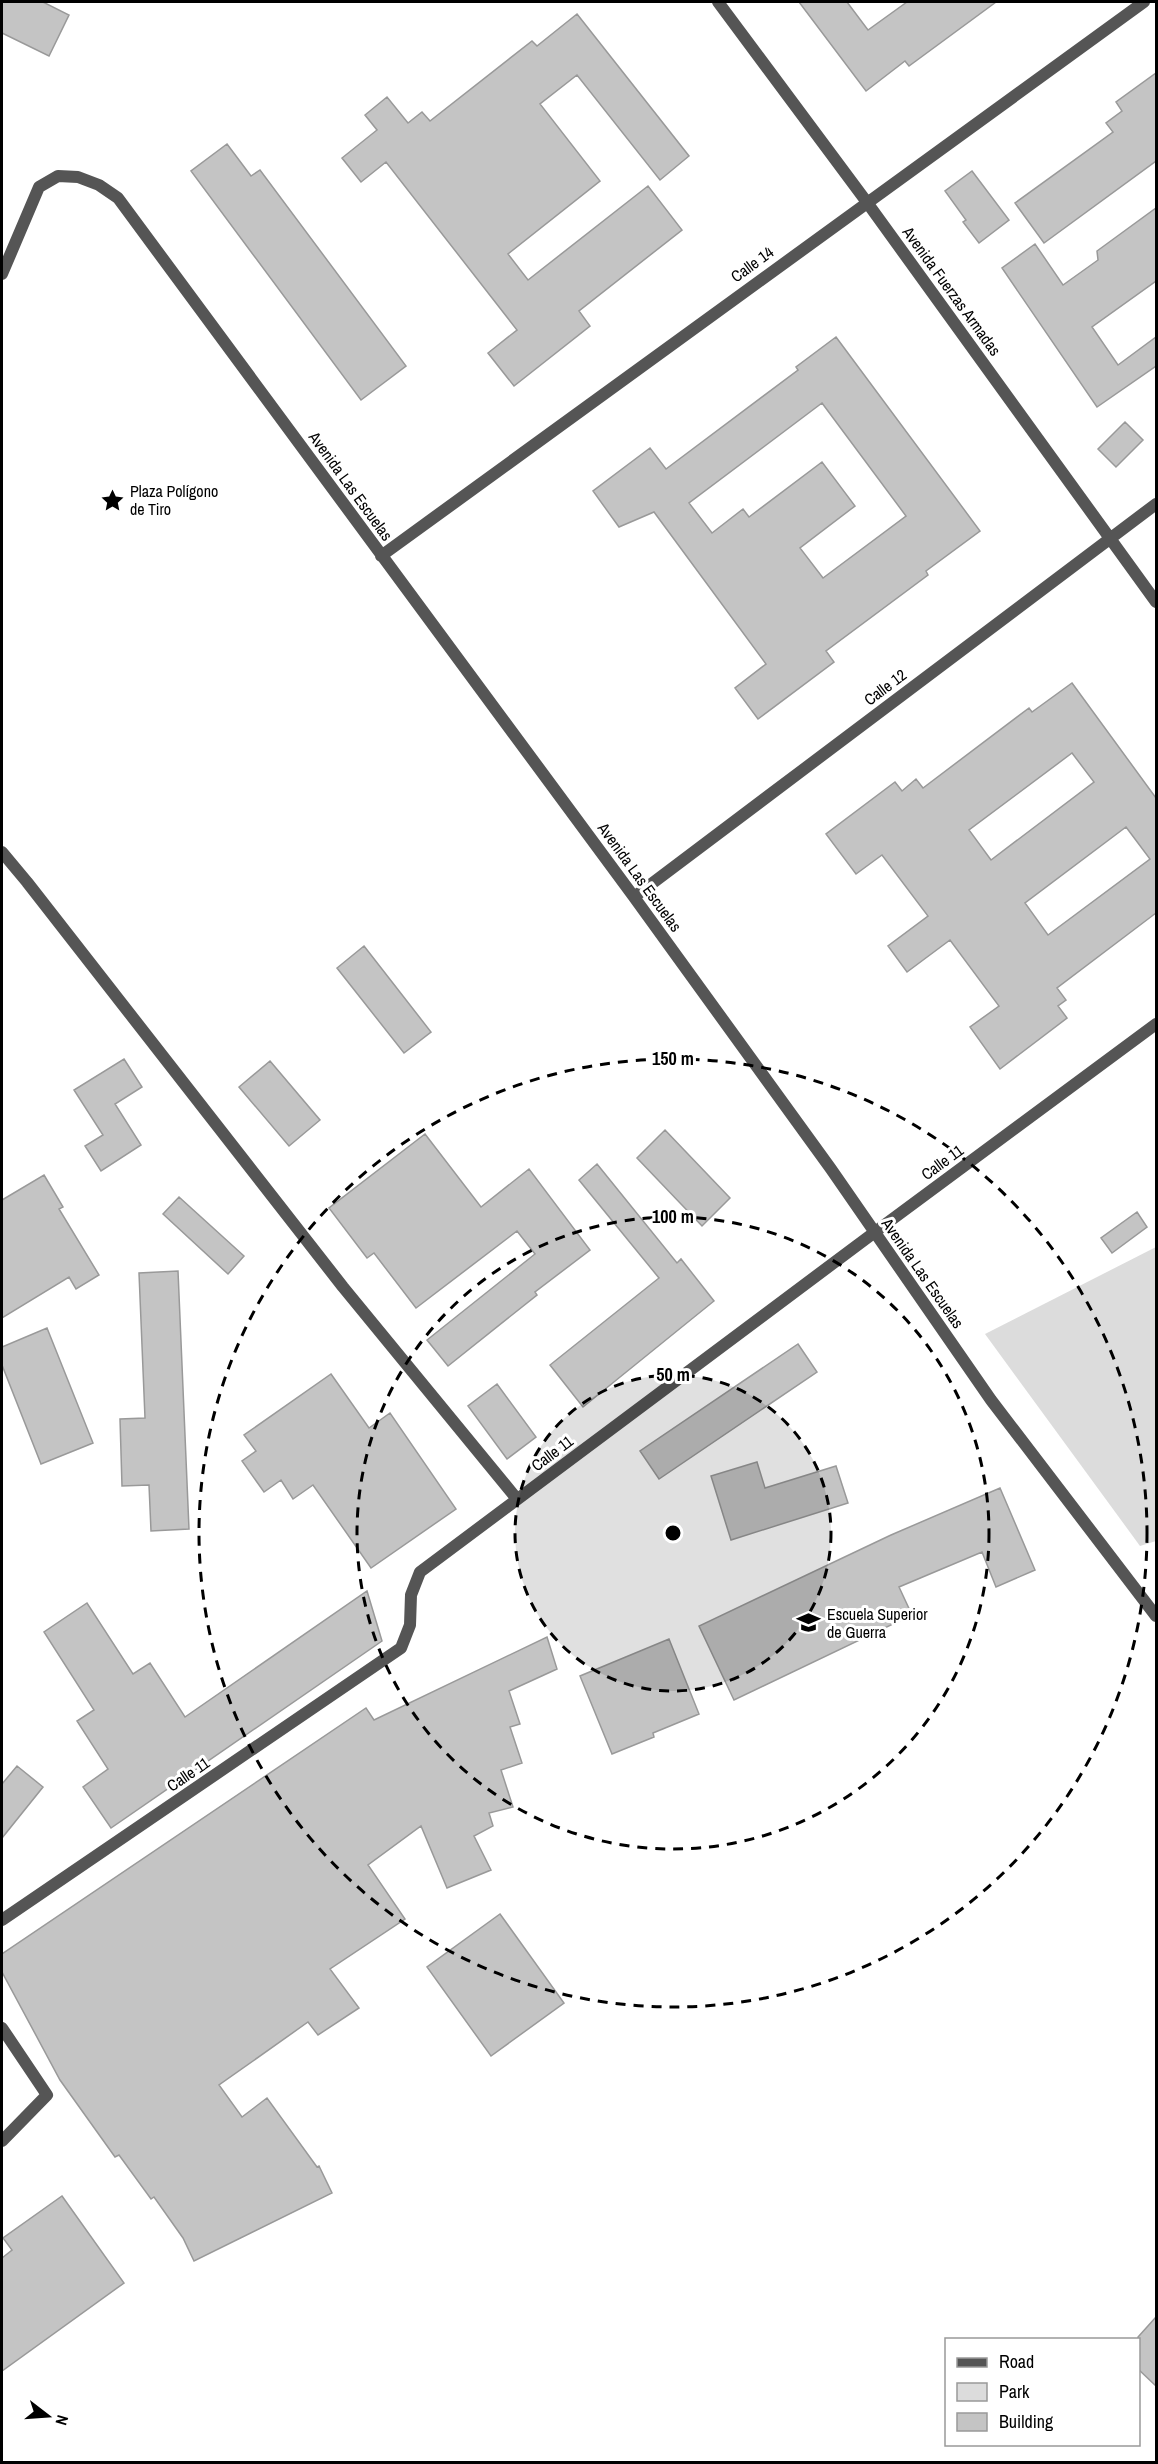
<svg xmlns="http://www.w3.org/2000/svg" width="1158" height="2464" viewBox="0 0 1158 2464" font-family="'Archivo Narrow',sans-serif">
<style>
.green{fill:#dcdcdc}
.building{fill:#c4c4c4;stroke:#999;stroke-width:1.5;fill-rule:evenodd}
.lines{fill:none;stroke-linecap:round;stroke-linejoin:round}
.street{stroke:#555;stroke-width:12}
.ring{fill:none;stroke:#000;stroke-width:3;stroke-dasharray:10 8}
.labels{text-anchor:middle;dominant-baseline:central;stroke-width:6;stroke-linejoin:round;paint-order:stroke}
.street-label{font-size:16px;fill:#000;stroke:#fff}
.poi-label{font-size:16px;fill:#000;stroke:#fff;text-anchor:start}
.centre{fill:#000;stroke:#fff;stroke-width:3}
.ring-label{font-size:18px;text-anchor:middle;font-weight:bold;fill:#000;stroke:#fff;stroke-width:6;stroke-linejoin:round;paint-order:stroke}
</style>
<rect width="100%" height="100%" fill="#fff"/>
<!-- green -->
<path class="green" d="M1156 1247V1541L1140 1546 985 1334Z"/>
<!-- building -->
<path class="building" d="M2 2H43L69 15 49 56 2 33Z
M799 2H847L868 30 907 2H996L909 66 905 61 866 91Z
M577 14 689 156 660 180 577 75 540 104 600 181 508 254 528 280 648 186 682 230 579 311 590 326 514 386 488 353 517 330 386 162 361 182 342 158 377 130 365 115 387 97 408 123 422 112 430 121 532 41 537 46Z
M1156 73V161L1044 243 1015 203 1113 132 1106 123 1122 111 1116 102Z
M227 144 251 176 260 170 406 366 361 400 191 171Z
M972 171 1009 220 979 243 963 222 966 220 945 191Z
M1156 208V281L1092 327 1118 365 1156 337V366L1097 407 1002 268 1035 244 1063 285 1098 260 1097 251Z
M836 337 980 531 926 571 928 575 826 651 834 662 758 719 735 688 766 664 654 512 619 527 593 491 650 448 666 469 798 370 796 367ZM822 403 906 516 823 578 800 548 855 506 822 462 749 517 743 509 712 533 689 503Z
M1125 422 1143 440 1116 467 1098 449Z
M1072 683 1156 798V913L1057 988 1066 1000 1058 1006 1067 1018 1000 1069 970 1027 999 1006 950 940 907 972 888 946 928 916 882 855 856 874 826 834 895 782 902 791 916 779 923 788 1029 708 1032 712ZM1072 753 1094 782 991 860 969 830ZM1126 827 1150 859 1048 935 1025 903Z
M364 946 431 1032 404 1053 337 968Z
M124 1059 142 1087 115 1104 141 1145 101 1171 85 1146 103 1135 74 1090Z
M270 1061 320 1120 289 1146 239 1087Z
M665 1130 730 1198 702 1226 637 1158Z
M425 1134 481 1207 529 1169 590 1250 535 1292 537 1295 448 1366 427 1340 535 1254 517 1231 416 1308 374 1253 367 1258 329 1208Z
M597 1164 677 1263 681 1259 714 1301 583 1407 550 1365 659 1278 579 1180Z
M44 1175 63 1207 59 1209 99 1275 76 1289 69 1277 2 1318V1200Z
M179 1197 244 1256 228 1274 163 1214Z
M1137 1212 1147 1227 1112 1253 1101 1238Z
M178 1271 189 1529 151 1531 149 1485 122 1486 120 1419 145 1418 139 1273Z
M47 1328 93 1443 41 1464 2 1365V1347Z
M798 1344 817 1372 659 1479 640 1451Z
M331 1374 369 1428 390 1413 456 1509 371 1568 313 1485 293 1499 281 1480 264 1492 242 1461 256 1451 244 1435Z
M497 1384 536 1437 507 1459 468 1406Z
M757 1462 765 1488 836 1466 848 1503 731 1540 711 1476Z
M1000 1488 1035 1570 996 1587 982 1552 899 1587 912 1615 734 1700 699 1626 891 1535Z
M367 1591 382 1641 111 1828 83 1787 108 1769 77 1721 94 1710 44 1632 87 1603 133 1674 150 1663 185 1717Z
M547 1637 557 1669 509 1691 520 1724 510 1727 522 1763 501 1770 513 1807 489 1813 493 1826 474 1836 491 1870 447 1888 421 1826 368 1865 405 1919 330 1969 359 2008 318 2035 308 2022 219 2085 242 2117 267 2098 317 2167 319 2166 332 2193 194 2261 183 2238 154 2197 151 2199 119 2155 115 2157 60 2080 2 1972V1954L366 1708 374 1720Z
M669 1639 699 1714 653 1733 654 1737 612 1754 580 1676Z
M17 1766 43 1787 2 1838V1784Z
M500 1914 564 2003 491 2056 427 1967Z
M62 2196 124 2283 2 2371V2258L12 2250 3 2238Z
M1156 2317V2386L1138 2369V2337Z"/>
<g class="lines">
<!-- street -->
<path class="street" d="M718 2 866 201 1156 602
M2 274 39 187 58 176 78 177 99 185 118 198 634 897 831 1169 991 1400 1156 1616
M381 556 1144 2
M2 852 27 882 343 1287 517 1499
M634 897 1156 504
M2 1920 401 1648 410 1625 411 1595 420 1572 875 1232 1156 1024
M2 2028 47 2095 2 2141"/>
</g>
<!-- distance rings -->
<circle cx="673" cy="1533" r="158" fill="#000" fill-opacity=".12"/>
<g class="ring">
<circle cx="673" cy="1533" r="158"/>
<circle cx="673" cy="1533" r="316"/>
<circle cx="673" cy="1533" r="474"/>
</g>
<!-- icons -->
<defs>
<symbol id="sight-bare" viewBox="-9 -9 18 18"><path d="M0-6L1.8-2.2L6-1.7L2.9 1.2L3.7 5.4L0 3.3L-3.7 5.4L-2.9 1.2L-6-1.7L-1.8-2.2Z" fill="#000" stroke="#fff" stroke-width="2.5" paint-order="stroke"/></symbol>
<symbol id="school-bare" viewBox="-9 -9 18 18"><path d="M0-5L7-2L0 1L-7-2ZM-4 1L0 2.5L4 1V4Q0 6-4 4Z" fill="#000" stroke="#fff" stroke-width="2.5" paint-order="stroke"/></symbol>
</defs>
<g fill-rule="evenodd">
<use href="#sight-bare" x="96" y="484" width="33" height="33"/>
<use href="#school-bare" x="792" y="1606" width="33" height="33"/>
</g>
<g class="labels">
<!-- street labels -->
<g class="street-label">
<text transform="translate(752 264) rotate(-36)">Calle 14</text>
<text transform="translate(952 291) rotate(54)">Avenida Fuerzas Armadas</text>
<text transform="translate(351 486) rotate(54)">Avenida Las Escuelas</text>
<text transform="translate(885 687) rotate(-37)">Calle 12</text>
<text transform="translate(640 877) rotate(54)">Avenida Las Escuelas</text>
<text transform="translate(942 1162) rotate(-36)">Calle 11</text>
<text transform="translate(923 1273) rotate(55)">Avenida Las Escuelas</text>
<text transform="translate(552 1453) rotate(-37)">Calle 11</text>
<text transform="translate(188 1774) rotate(-34)">Calle 11</text>
</g>
<!-- poi labels -->
<g class="poi-label">
<text x="130" y="491">Plaza Polígono<tspan x="130" dy="18">de Tiro</tspan></text>
<text x="827" y="1614">Escuela Superior<tspan x="827" dy="18">de Guerra</tspan></text>
</g>
</g>
<circle cx="673" cy="1533" r="9" class="centre"/>
<g class="ring-label">
<text x="673" y="1065">150 m</text>
<text x="673" y="1223">100 m</text>
<text x="673" y="1381">50 m</text>
</g>
<!-- border -->
<rect width="1158" height="2464" fill="none" stroke="#000000" stroke-width="6"/>
<!-- legend -->
<rect x="945" y="2338" width="195" height="108" fill="#ffffff" stroke="#999999" stroke-width="1.5"/>
<rect x="957" y="2358" width="30" height="9" fill="#555555" stroke="#999999" stroke-width="1.5"/>
<text x="999" y="2368" font-size="18" fill="#000000">Road</text>
<rect x="957" y="2383" width="30" height="18" fill="#dcdcdc" stroke="#999999" stroke-width="1.5"/>
<text x="999" y="2398" font-size="18" fill="#000000">Park</text>
<rect x="957" y="2413" width="30" height="18" fill="#c4c4c4" stroke="#999999" stroke-width="1.5"/>
<text x="999" y="2428" font-size="18" fill="#000000">Building</text>
<!-- north arrow -->
<g transform="translate(48 2416) rotate(107)" stroke="#ffffff" stroke-width="4.5" paint-order="stroke">
<path d="M0-4.5L10 22L0 15L-10 22Z" fill="#000000"/>
<text y="-9" font-size="16" font-weight="bold" text-anchor="middle" fill="#000000">N</text>
</g>
</svg>
